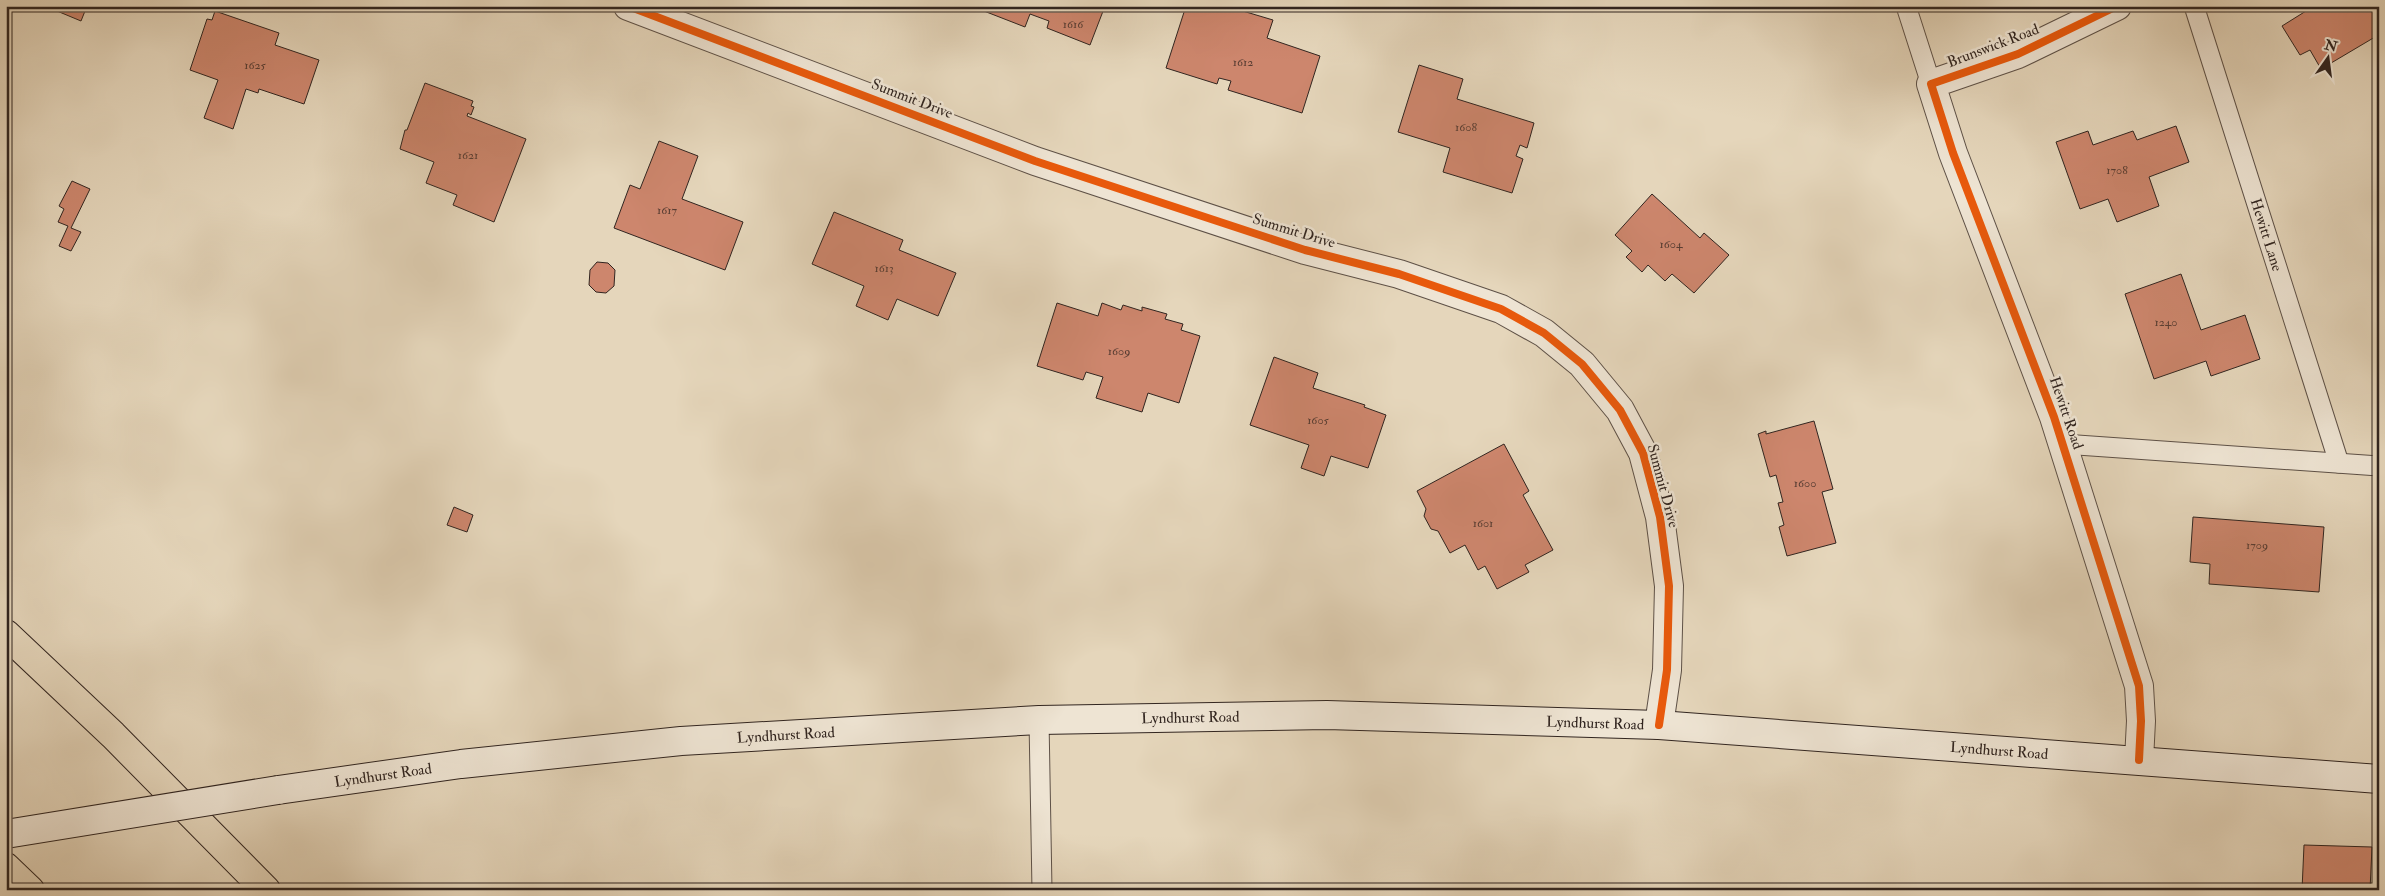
<svg xmlns="http://www.w3.org/2000/svg" width="2385" height="896" viewBox="0 0 2385 896" font-family="'IM FELL Double Pica',serif">
<style>
.building{fill:#cd866d;stroke:#312520}
.lines{fill:none;stroke-linecap:round;stroke-linejoin:round}
.lane-casing{stroke:#5e5147;stroke-width:21}
.street-casing{stroke:#5e5147;stroke-width:30}
.secondary-casing{stroke:#312520;stroke-width:30}
.highway-casing{stroke:#312520;stroke-width:30}
.lane{stroke:#eee4d3;stroke-width:19}
.street{stroke:#eee4d3;stroke-width:28}
.secondary{stroke:#eee4d3;stroke-width:28}
.highway{stroke:#e5d6bb;stroke-width:28}
.secondary-bridge-casing{stroke:#312520;stroke-width:30;stroke-linecap:butt}
.secondary-bridge{stroke:#eee4d3;stroke-width:28}
.cycleway-casing{stroke:#eee4d3;stroke-width:11}
.cycleway{stroke:#e8590c;stroke-width:8}
.labels{text-anchor:middle;dominant-baseline:central;stroke-width:5;stroke-linejoin:round;paint-order:stroke}
.number-label{font-size:12px;fill:#583d33}
.street-label{font-size:15px;fill:#312520;stroke:#eee4d3}
</style>
<rect width="100%" height="100%" fill="#e5d6bb"/>
<filter id="stains"><feTurbulence type="fractalNoise" baseFrequency=".004" numOctaves="4"/><feColorMatrix values="0 0 0 0 .2 0 0 0 0 .09 0 0 0 0 .02 0 0 0 .5 -.17"/></filter>
<radialGradient id="worn" r=".72"><stop offset=".6" stop-color="#630" stop-opacity="0"/><stop offset="1" stop-color="#630" stop-opacity=".3"/></radialGradient>
<!-- building -->
<path class="building" d="M45 6H87L81 21Z
M971 6H1105L1090 45 1047 28 1049 21 1030 14 1025 27Z
M1186 6H1226L1273 20 1267 38 1320 56 1302 113 1228 90 1231 81 1219 78 1217 84 1166 68Z
M2314 6H2379V44L2375 37 2321 69 2310 50 2300 55 2282 26Z
M215 11 279 33 275 45 319 60 304 104 259 89 258 93 246 89 233 129 204 118 218 80 190 70 207 19 212 20Z
M1419 65 1463 79 1457 99 1534 123 1527 148 1520 145 1516 156 1523 159 1512 193 1443 172 1450 148 1398 132Z
M425 83 473 101 471 106 474 107 471 115 468 113 467 116 526 139 494 222 453 205 457 195 426 183 434 162 400 149 405 130H407Z
M2176 126 2189 162 2149 177 2159 206 2117 222 2108 199 2080 209 2056 142 2088 131 2093 145 2133 131 2137 140Z
M659 141 698 156 682 199 743 222 725 270 614 228 630 185 640 189Z
M72 181 90 189 71 228 81 232 71 251 59 246 68 226 58 222 64 209 59 206Z
M1652 194 1700 238 1704 233 1729 255 1694 293 1672 274 1665 281 1648 265 1642 272 1626 257 1632 251 1615 235Z
M834 212 903 240 899 250 956 273 938 316 897 299 888 320 856 306 864 286 812 264Z
M597 262 608 263 615 270 614 286 606 293 596 292 589 285 590 270Z
M2181 274 2201 330 2245 315 2260 359 2211 376 2206 361 2154 379 2125 294Z
M1057 303 1098 316 1102 303 1121 310 1123 305 1142 311V307L1167 314 1165 319 1183 324 1181 330 1200 336 1179 403 1148 393 1142 412 1096 398 1103 377 1086 372 1083 380 1037 366Z
M1274 357 1318 373 1313 388 1365 405 1364 407 1386 415 1368 468 1331 456 1324 476 1301 468 1309 445 1250 425Z
M1814 421 1833 489 1822 492 1836 543 1787 556 1779 527 1784 525 1778 503 1783 502 1776 475 1770 477 1758 434 1766 431V434Z
M1504 444 1529 491 1523 495 1553 550 1525 565 1529 572 1497 589 1485 566 1478 570 1465 545 1450 553 1438 531 1431 529 1424 516 1426 509 1417 491Z
M454 507 473 515 467 532 447 525Z
M2193 517 2324 527 2319 592 2209 584 2210 564 2190 562Z
M2304 845 2372 847 2370 890H2302Z"/>
<g class="lines">
<defs>
<g id="lane">
<path d="M1906 6 1931 84"/>
<path id="s1" d="M2194 6 2339 463"/>
<path d="M2063 444 2379 466"/>
<path d="M1039 720 1042 890"/>
</g>
<path id="street" d="M628 6 1035 161 1305 250 1399 274 1501 309 1544 333 1582 364 1620 410 1643 453 1660 517 1669 586 1667 670 1659 725
M2117 6 2018 54 1931 84 1953 153 2054 417 2139 686 2141 721 2139 760"/>
<g id="secondary">
<path id="s2" d="M278 790 461 764 681 741 1039 720 1327 715 1659 725 2379 779"/>
</g>
<path id="highway" d="M6 634 113 735 266 890
M6 867 30 890"/>
</defs>
<!-- lane casing -->
<use href="#lane" class="lane-casing"/>
<!-- street casing -->
<use href="#street" class="street-casing"/>
<!-- secondary casing -->
<use href="#secondary" class="secondary-casing"/>
<!-- highway casing -->
<use href="#highway" class="highway-casing"/>
<!-- lane -->
<use href="#lane" class="lane"/>
<!-- street -->
<use href="#street" class="street"/>
<!-- secondary -->
<use href="#secondary" class="secondary"/>
<!-- highway -->
<use href="#highway" class="highway"/>
<defs>
<path id="secondary-bridge" d="M6 834 278 790"/>
</defs>
<!-- secondary-bridge casing -->
<use href="#secondary-bridge" class="secondary-bridge-casing"/>
<!-- secondary-bridge -->
<use href="#secondary-bridge" class="secondary-bridge"/>
<defs>
<path id="cycleway" d="M628 6 1035 161 1305 250 1399 274 1501 309 1544 333 1582 364 1620 410 1643 453 1660 517 1669 586 1667 670 1659 725
M2117 6 2018 54 1931 84 1953 153 2054 417 2139 686 2141 721 2139 760"/>
</defs>
<!-- cycleway casing -->
<use href="#cycleway" class="cycleway-casing"/>
<!-- cycleway -->
<use href="#cycleway" class="cycleway"/>
</g>
<g class="labels">
<!-- number labels -->
<g class="number-label">
<text x="1073" y="24">1616</text>
<text x="1243" y="62">1612</text>
<text x="255" y="65">1625</text>
<text x="1466" y="127">1608</text>
<text x="468" y="155">1621</text>
<text x="2117" y="170">1708</text>
<text x="667" y="210">1617</text>
<text x="1671" y="244">1604</text>
<text x="884" y="268">1613</text>
<text x="2166" y="322">1240</text>
<text x="1119" y="351">1609</text>
<text x="1318" y="420">1605</text>
<text x="1805" y="483">1600</text>
<text x="1483" y="523">1601</text>
<text x="2257" y="545">1709</text>
</g>
<!-- street labels -->
<g class="street-label">
<text transform="translate(1993 46) rotate(-21)">Brunswick Road</text>
<text transform="translate(912 99) rotate(21)">Summit Drive</text>
<text transform="translate(1294 231) rotate(17)">Summit Drive</text>
<text stroke="none"><textPath href="#s1" startOffset="240">Hewitt Lane</textPath></text>
<text transform="translate(2066 413) rotate(71)">Hewitt Road</text>
<text transform="translate(1663 486) rotate(75)">Summit Drive</text>
<text stroke="none"><textPath href="#s2" startOffset="916">Lyndhurst Road</textPath></text>
<text stroke="none"><textPath href="#s2" startOffset="1321">Lyndhurst Road</textPath></text>
<text stroke="none"><textPath href="#s2" startOffset="511">Lyndhurst Road</textPath></text>
<text stroke="none"><textPath href="#s2" startOffset="1726">Lyndhurst Road</textPath></text>
<text stroke="none"><textPath href="#s2" startOffset="106">Lyndhurst Road</textPath></text>
</g>
</g>
<!-- margin -->
<rect width="2385" height="896" fill="none" stroke="#e5d6bb" stroke-width="25"/>
<rect x="8" y="8" width="2370" height="881" fill="none" stroke="#312520" stroke-width="2.5"/>
<rect x="12" y="12" width="2360" height="871" fill="none" stroke="#312520"/>
<!-- north arrow -->
<g transform="translate(2328 58) rotate(14)" stroke="#eee4d3" stroke-width="4" paint-order="stroke">
<path d="M0-4L9 19L0 12L-9 19Z" fill="#312520"/>
<text y="-8" font-size="14" font-weight="bold" text-anchor="middle" fill="#312520">N</text>
</g>
<rect width="100%" height="100%" filter="url(#stains)"/>
<rect width="100%" height="100%" fill="url(#worn)"/>
</svg>
